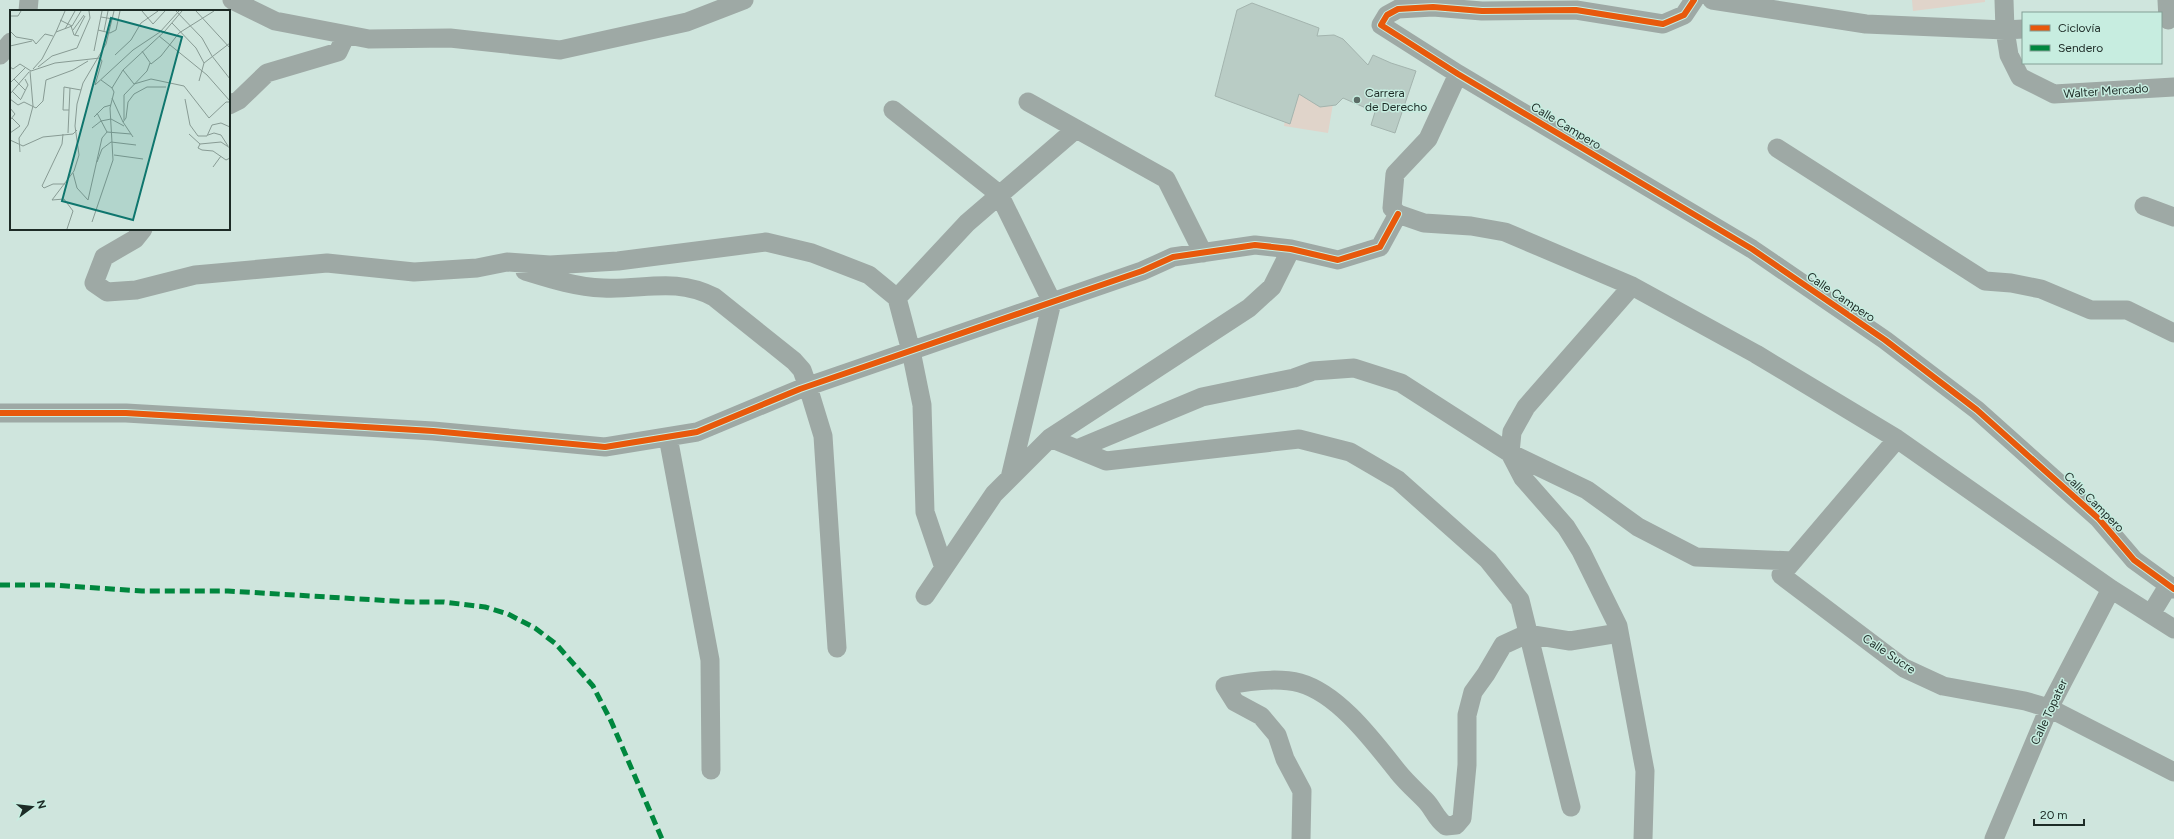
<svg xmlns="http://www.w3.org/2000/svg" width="2174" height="839" viewBox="0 0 2174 839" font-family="Figtree,sans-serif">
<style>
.green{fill:#e0d4ca}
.building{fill:#b9ccc5;stroke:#a3b4ae}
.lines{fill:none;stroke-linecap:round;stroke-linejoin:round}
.minor{stroke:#9ea9a5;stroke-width:19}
.quiet{stroke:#00873e;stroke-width:5;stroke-dasharray:10 5;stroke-linecap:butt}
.cycleway-casing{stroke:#c7ede0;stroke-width:8}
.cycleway{stroke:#e8590c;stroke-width:6}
.poi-dot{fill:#5b6c66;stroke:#c7ede0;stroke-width:1.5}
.labels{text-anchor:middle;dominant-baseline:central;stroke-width:3;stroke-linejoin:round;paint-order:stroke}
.street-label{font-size:12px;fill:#1d2b26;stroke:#c7ede0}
.poi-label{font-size:12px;fill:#1d2b26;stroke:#c7ede0;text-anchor:start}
.inset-road{fill:none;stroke:#889b94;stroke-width:1}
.view{fill:#0f766e;fill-opacity:0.15;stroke:#0f766e;stroke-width:2}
.inset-edge{fill:none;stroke:#1d2b26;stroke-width:2}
</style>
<rect width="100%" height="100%" fill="#cfe5dd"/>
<!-- green -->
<path class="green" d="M1912 0H1985V2L1913 11Z
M1295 55 1340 63 1328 133 1284 126Z"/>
<!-- building -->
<path class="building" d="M1252 3 1319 28 1317 36 1334 35 1343 39 1368 65 1373 55 1391 63 1416 71 1395 133 1371 125 1375 112 1343 98 1336 105 1320 107 1299 94 1290 124 1215 96 1237 10Z"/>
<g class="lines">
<!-- minor -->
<path class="minor" d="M232 0 275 21 369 39 450 38 560 50 687 22 744 0
M1694 0 1684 15 1663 24 1576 10 1482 11 1433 7 1398 9 1387 15 1381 25 1458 74 1752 249 1885 340 1977 410 2099 519 2134 560 2174 589
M1712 0 1866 24 2005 30 2023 29
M2004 0 2005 30 2009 55 2020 77 2054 94 2174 87
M2167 0 2168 20
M28 11 29 0
M0 55 11 42
M1458 74 1428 139 1395 174 1392 208 1398 214 1424 223 1471 226 1505 232 1632 286 1756 354 1897 439 2111 589 2174 629
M1028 102 1166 179 1203 253
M229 105 239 100 267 73 338 52 346 35
M893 110 999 194 1052 302 1010 478
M1777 148 1985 281 2011 283 2041 289 2091 310H2127L2174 333
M2144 206 2174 217
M143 229 135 239 104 257 94 283 107 292 136 290 195 275 327 263 414 272 477 268 507 262 550 265 618 261 766 242 812 253 869 275 897 298 911 351 922 405 925 512 944 568
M525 271C551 279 576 287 603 288 644 290 675 277 714 297L794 361 802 370 808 387 823 436 837 648
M1632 286 1526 407 1512 432 1510 453 1523 478 1566 527 1581 551 1618 626 1645 771 1643 839
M897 298 967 223 1076 129
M0 413H126L433 431 605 447 697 432 800 389 1142 271 1173 257 1255 245 1291 249 1338 260 1380 247 1398 214
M668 437 710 660 711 770
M1050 438 1106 461 1299 439 1350 452 1398 480 1488 560 1520 600 1571 807
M1897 439 1781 575 1904 668 1943 686 2025 701 2049 708 2174 772
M1077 449 1202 397 1294 378 1313 371 1354 368 1401 383 1510 453 1587 490 1638 527 1696 557 1793 561
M925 596 994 494 1050 438 1249 308 1272 287 1291 249
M2151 614 2168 586
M1301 839 1302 791 1285 759 1277 735 1261 716 1235 702 1225 686C1249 681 1277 677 1300 683 1339 694 1374 742 1398 772 1406 782 1416 791 1425 800 1434 809 1435 818 1446 826L1456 825 1462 818 1467 765V715L1473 692 1486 674 1503 645 1527 634 1570 641 1619 633
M1994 839 2049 708 2111 589"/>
<!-- quiet -->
<path class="quiet" d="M0 585H52L142 591H228L410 602H444L485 607 508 614 535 628 556 644 593 686 611 721 662 839"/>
<defs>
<path id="cycleway" d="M1694 0 1684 15 1663 24 1576 10 1482 11 1433 7 1398 9 1387 15 1381 25 1458 74 1752 249 1885 340 1977 410 2099 519 2134 560 2174 589
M0 413H126L433 431 605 447 697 432 800 389 1142 271 1173 257 1255 245 1291 249 1338 260 1380 247 1398 214"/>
</defs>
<!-- cycleway casing -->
<use href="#cycleway" class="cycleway-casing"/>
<!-- cycleway -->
<use href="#cycleway" class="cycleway"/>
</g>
<!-- markers -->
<circle class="poi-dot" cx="1357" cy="100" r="4"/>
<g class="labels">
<!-- street labels -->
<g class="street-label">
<text transform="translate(2106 91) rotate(-4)">Walter Mercado</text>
<text transform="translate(1566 126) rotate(31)">Calle Campero</text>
<text transform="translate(1841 297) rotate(34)">Calle Campero</text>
<text transform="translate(2094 502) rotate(45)">Calle Campero</text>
<text transform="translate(1889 654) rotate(34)">Calle Sucre</text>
<text transform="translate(2049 712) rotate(-65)">Calle Topater</text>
</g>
<!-- poi labels -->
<g class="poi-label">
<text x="1365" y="93">Carrera<tspan x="1365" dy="14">de Derecho</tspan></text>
</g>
</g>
<!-- overview -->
<g transform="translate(10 10)">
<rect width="220" height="220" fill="#cfe5dd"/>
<path class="inset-road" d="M132 1 143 14 155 1M166 1 192 28 202 46 220 69M186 1 220 38M0 6H8L11 1M91 7 103 9M50 10 62 16M162 13 186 38 194 53M61 16 64 25 69 26M55 19 65 1M63 20 74 5M88 20 100 23M0 21 6 27 23 30 26 34 35 24 43 26M94 21 98 1M46 22 55 1M100 23 106 20 110 1M65 25 75 6M149 26 197 65 220 91M0 36 22 31M84 41 92 1M132 41 141 54 151 46 169 23 204 1M105 45 121 30 131 13 148 1M90 48 92 51 85 75 123 40 150 22 169 1M0 57 3 59 10 54 21 61 45 53 90 48M28 57 42 46 67 38 80 8 79 1M23 59 32 49 46 22 62 16 71 1M113 60 124 74 141 69 174 76 199 108 216 92H220M4 69 15 80M91 70 102 78 113 60 155 21 172 1M189 71 194 53 220 33M0 73 15 58M2 81 11 90M0 84 19 62M102 88 113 112 123 127M0 89 8 95 14 92 26 98 33 91 36 70 63 60 78 51M11 89 18 75 15 69M175 89 180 115 188 126H197L202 115 211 113 220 117M0 98 5 104 0 110M59 100H53L54 77 71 80M87 103 97 122M84 107 94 97 101 95M114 110V85L137 61 140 53M113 112 116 108 118 92 124 84 137 77H156M82 118 91 111 101 109 114 116M0 123 10 116 2 108M58 123 60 78M53 124 52 134 32 176 34 178 43 174H55M179 124 190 134M198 125 204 123 211 125 218 136M0 130 13 136 33 127 63 124 67 120M190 134 188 138 192 140 203 141 216 150 220 148M190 134 211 132 220 138M10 142 9 128 18 115 23 96 20 61M104 145 133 149M87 152 92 139 101 132 126 135M203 157 211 146M63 163 67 178 78 190 92 128 97 122 121 124M82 212 103 150 100 98 104 82 102 78M57 219 63 201 54 189 42 190 64 161 69 145 65 116 67 94 73 73 96 34 104 1"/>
<path class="view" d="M101 8 172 27 123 210 52 191Z"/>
<rect width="220" height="220" class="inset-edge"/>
</g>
<!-- legend -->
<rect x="2022" y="12" width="140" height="52" fill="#c7ede0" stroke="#839f96"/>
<rect x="2030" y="25" width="20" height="6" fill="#e8590c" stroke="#839f96"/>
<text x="2058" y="32" font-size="12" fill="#1d2b26">Ciclovía</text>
<rect x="2030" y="45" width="20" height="6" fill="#00873e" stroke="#839f96"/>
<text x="2058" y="52" font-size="12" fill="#1d2b26">Sendero</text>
<!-- north arrow -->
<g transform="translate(32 807) rotate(75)" stroke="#c7ede0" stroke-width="3" paint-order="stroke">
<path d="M0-3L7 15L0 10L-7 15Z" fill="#1d2b26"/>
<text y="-6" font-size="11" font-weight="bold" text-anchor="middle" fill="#1d2b26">N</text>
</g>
<!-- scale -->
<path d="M2034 819v6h50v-6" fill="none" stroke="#1d2b26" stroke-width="2"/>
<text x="2040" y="819" font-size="12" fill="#1d2b26" stroke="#c7ede0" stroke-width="3" paint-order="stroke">20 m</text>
</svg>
